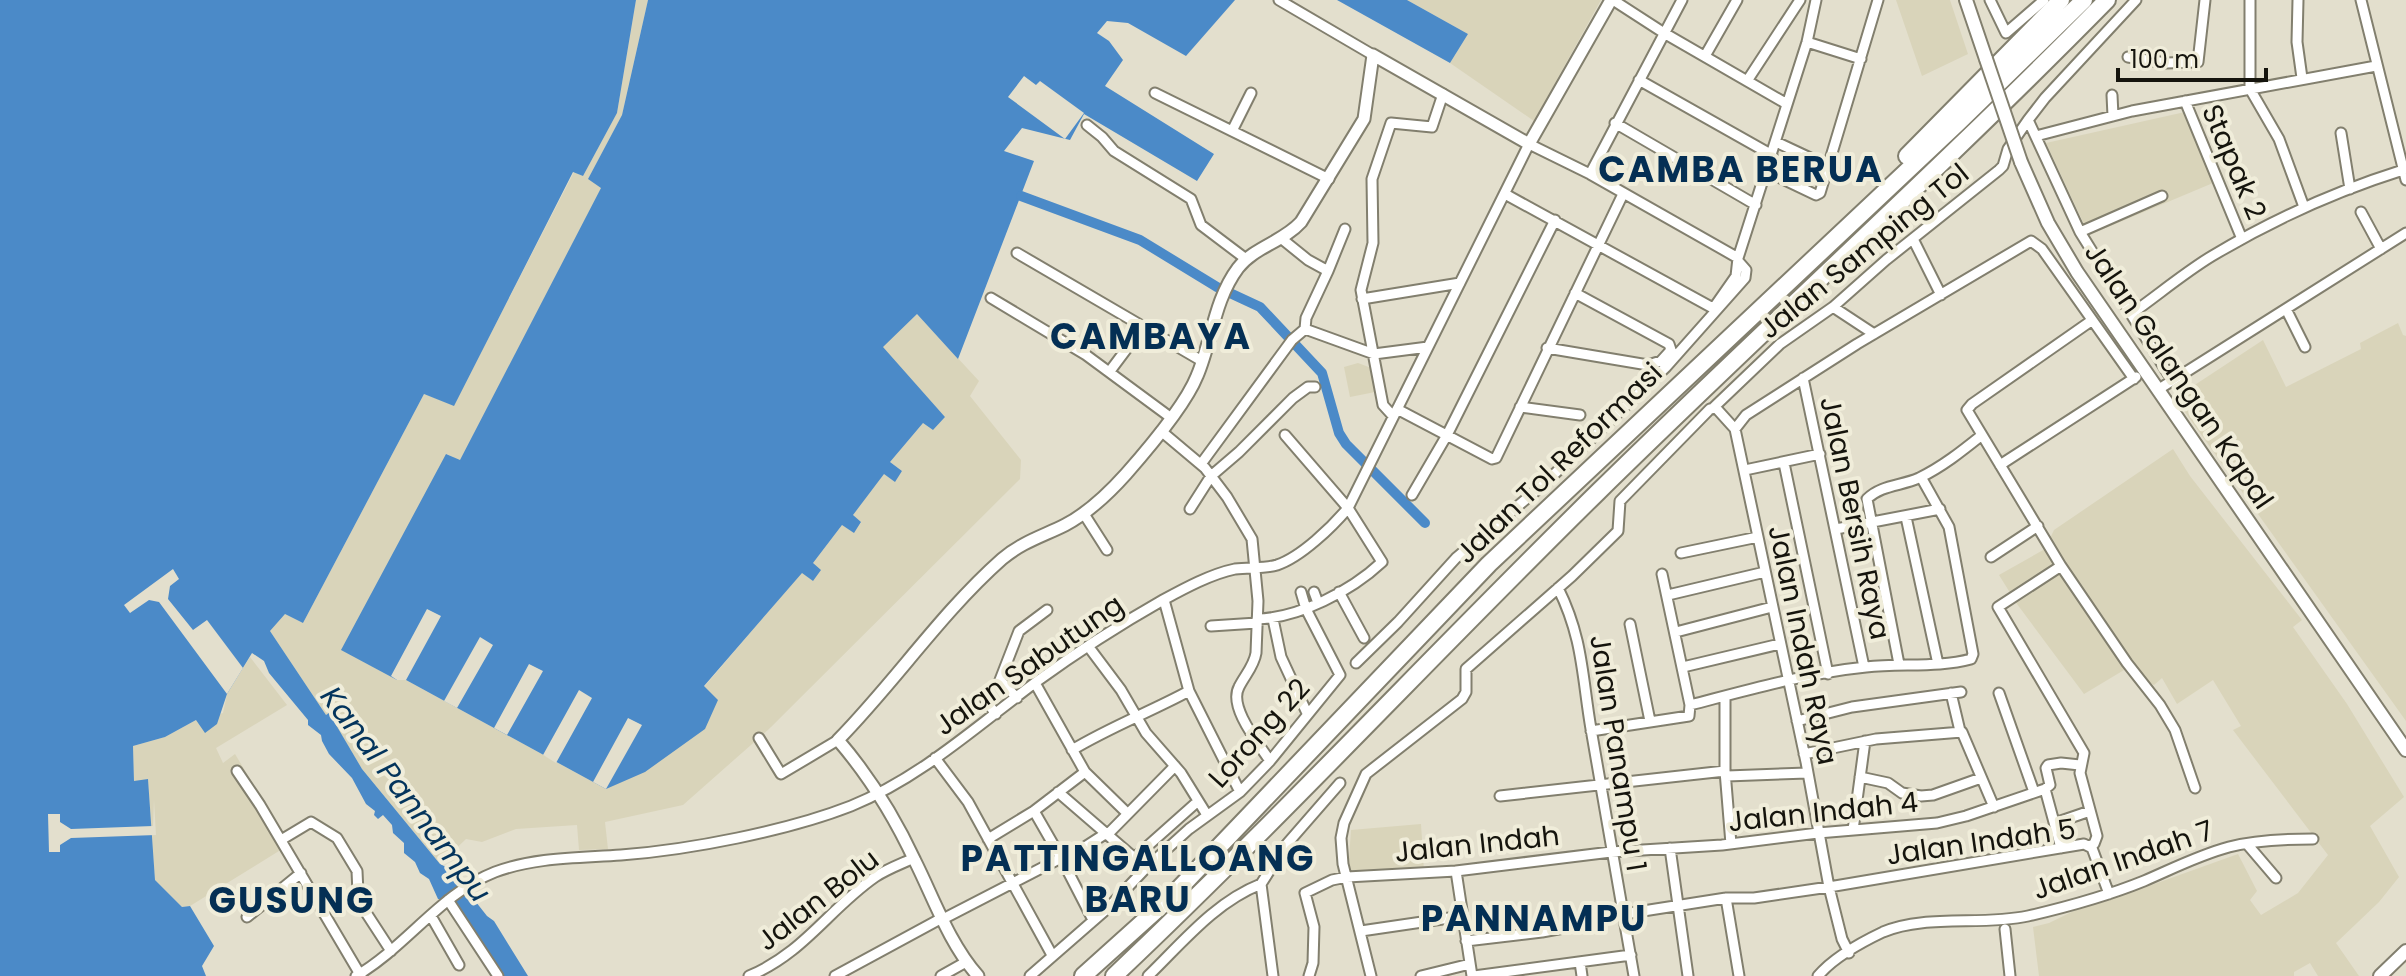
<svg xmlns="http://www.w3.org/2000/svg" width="2406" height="976" viewBox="0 0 2406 976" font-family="Poppins,sans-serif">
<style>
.built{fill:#d9d4ba}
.water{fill:#4b8ac8}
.pier{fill:#e3dfcd}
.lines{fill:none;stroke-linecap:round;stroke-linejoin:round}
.canal{stroke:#4b8ac8;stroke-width:10}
.minor-casing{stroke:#827f6e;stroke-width:13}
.tertiary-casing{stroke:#827f6e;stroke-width:15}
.secondary-casing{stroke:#827f6e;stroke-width:16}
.motorway-casing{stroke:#827f6e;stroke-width:20}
.minor{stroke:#fff;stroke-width:9}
.tertiary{stroke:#fff;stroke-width:11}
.secondary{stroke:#fff;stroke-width:12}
.motorway{stroke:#fff;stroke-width:16}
.secondary-bridge-casing{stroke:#827f6e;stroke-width:16;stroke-linecap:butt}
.secondary-bridge{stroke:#fff;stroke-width:12}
.labels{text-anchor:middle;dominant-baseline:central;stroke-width:8;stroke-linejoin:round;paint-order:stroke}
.street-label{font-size:28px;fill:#15140d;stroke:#f0edda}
.water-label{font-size:30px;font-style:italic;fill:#03345c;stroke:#f0edda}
.district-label{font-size:36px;font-weight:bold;letter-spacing:2px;fill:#042f54;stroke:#f0edda}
</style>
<rect width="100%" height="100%" fill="#e3dfcd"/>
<!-- built -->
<path class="built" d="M636 0H648L622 115 588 179 602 187 460 461 447 454 342 650 397 680H406L606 789 704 687 802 572 813 581V563L842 525 854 532 861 523 852 516 884 473 895 481 902 471 890 462 923 423 933 430 945 417 882 347 917 314 979 381 970 396 1021 460 1020 479 769 729 683 805 605 822 608 849 579 850 577 825 516 829 482 842 466 839 440 864 362 769 329 714 326 715 270 631 285 614 303 623 424 394 454 405 574 172 583 176 617 113Z
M1407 0H1601L1534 121 1450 63 1468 34Z
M1896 0H1950L1968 54 1922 76Z
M2185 112 2213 183 2089 235 2046 143Z
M2398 323 2403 335 2406 336V721L2175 398 2263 340 2286 387 2361 349 2360 343Z
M1358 363 1374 369 1380 391 1350 397 1344 367Z
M2173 449 2190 476 2302 620 2293 627 2347 704 2404 797 2370 826 2399 877 2379 902 2336 943 2359 976H2318L2310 963 2294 972V976H2039L2033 927 2049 923 2088 904 2146 887 2238 854 2257 891 2250 900 2261 915 2298 893 2328 855 2233 730 2241 726 2213 680 2177 704 2162 678 2154 685 2124 670 2084 694 2017 604 1999 575 2045 549 2054 530Z
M250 657 287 705 216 748 223 763 235 754 270 812 287 846 190 906 182 907 155 880 148 779 134 782 133 746 165 737 196 720 223 713 227 694Z
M1421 824 1424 871 1348 873 1351 830Z"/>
<!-- water -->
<path class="water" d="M0 0H636L617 113 583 176 573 172 454 406 424 394 303 623 285 614 270 631 326 715 329 713 362 769 440 864 450 869 487 916 494 921 528 976H503C492 958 460 899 438 899L429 879 420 873 415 862 404 853V843L393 833 392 825 383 815 378 819 374 815 375 811 366 804 352 778 329 754 322 741 321 735 308 725V720L269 673 264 661 252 653 227 694 217 724 205 733 196 720 165 737 133 746 134 781 148 779 155 880 182 907 190 906 214 946 202 966 206 976H0Z
M648 0H1235L1186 56 1128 23 1107 21 1097 33 1109 41 1123 60 1105 86 1214 154 1197 181 1084 114 1070 140 1022 128 1004 151 1034 161 958 359 917 314 883 347 945 417 933 430 923 423 890 462 902 471 895 482 884 474 853 515 861 522 854 533 842 525 813 563 821 570 813 581 802 573 704 686 718 700 705 729 645 772 606 789 406 680H397L341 650 446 454 460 460 601 188 588 179 622 115Z
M1337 0H1407L1468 34 1450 63Z"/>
<!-- pier -->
<path class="pier" d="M1024 76 1036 85 1040 81 1084 113 1065 139 1008 97Z
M173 569 179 579 170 586 168 599 193 630 207 620 243 668 227 694 159 602 149 600 130 613 124 605Z
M427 609 441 616 406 680H397L391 676Z
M480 637 493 645 457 708 444 701Z
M529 664 543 671 507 735 494 728Z
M579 690 592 698 556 763 543 755Z
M628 718 642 725 606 789 593 782Z
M154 800 156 835 71 838 60 845V852H49L48 814H60V822L71 829 153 826Z"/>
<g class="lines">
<!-- canal -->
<path class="canal" d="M1021 196 1140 240 1217 287 1260 307 1322 373 1339 433 1346 444 1425 523"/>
<defs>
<path id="minor" d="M1279 0 1373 55
M1613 0 1664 33 1787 104
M1990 0 2006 33 2044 0
M2136 0 2045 98 2028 120 2080 232 2172 380
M2250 0V89L2279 139 2304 207
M2298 0 2297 42 2302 78
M2361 0 2406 180
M1807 42 1861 59
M1705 56 1737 0
M2128 57 2166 63 2198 62 2205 0
M1639 80 1772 155
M1747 81 1800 0
M1155 93 1329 179
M2112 95 2113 116
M2185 101 2242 239
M1615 123 1756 205
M1087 125 1102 137 1114 151 1191 199 1201 225 1246 259
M1232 131 1251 93
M2341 133 2350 189
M2036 136 2132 111 2376 66
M1776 142 1823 164
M1766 171 1816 195 1820 193 1878 0
M1590 174 1682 0
M1505 194 1711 307 1715 306 1736 276 1738 258 1807 42 1816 0
M2361 212 2381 249
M2080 232 2162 196
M1282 239 1308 260 1328 271 1345 229
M1913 239 1941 295
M1017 253 1202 361
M991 298 1086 355 1170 417
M1362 299 1460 283
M1833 307 1874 334
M2286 309 2305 347
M2131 314C2158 295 2184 273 2212 256 2272 220 2336 191 2403 170
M2091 321 1972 404 1967 410 2061 566 2127 663 2160 705 2175 730 2195 788
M1305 329 1374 354 1428 347
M1547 348 1648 365 1661 361 1671 350 1669 344 1575 293
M1110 371 1143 327
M1803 378 1864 667
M2159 389 2406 233
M1520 407 1580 415
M1713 408 1780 344 1833 307 1886 260 1999 170 2003 166 2008 149 2028 120
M1397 409 1492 459 1496 458 1623 194
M1393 416 1383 405 1361 290 1373 243 1372 179 1391 123 1432 127 1443 94
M1161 431 1205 468 1227 497 1252 539 1258 601 1256 653C1254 666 1245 675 1239 687 1228 707 1259 744 1270 761
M1784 463 1828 674
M1201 464 1292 340 1305 329 1306 318 1328 271
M2000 465 2136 377
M1745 470 1820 454
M1412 495 1447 435 1555 220
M1190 509 1211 476 1239 452 1293 398 1308 387H1315
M1084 514 1107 550
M1906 517 1938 664
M1836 529 1940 509
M1681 553 1758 537
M1991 557 2038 526
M2061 566 1998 607 2084 753 2080 773 2097 836 2094 844 2089 846
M1558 588C1583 638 1582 676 1591 729 1605 812 1620 894 1634 976
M1314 592 1318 603
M1339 592 1364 638
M1668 595 1765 572
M1164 600 1189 691 1240 792
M1257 619C1299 618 1351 591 1382 562L1348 508 1285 435
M1273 619 1281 657 1307 713
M1630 624 1650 721
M1211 626 1257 623
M1676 632 1772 607
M1088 646 1121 690 1146 733 1181 773 1207 815
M1356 663 1398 622 1456 558 1544 484 1666 367 1745 278 1746 270 1739 262
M1899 664 1867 499C1881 485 1901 486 1919 478 1942 467 1962 451 1982 435
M1683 667 1780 644
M1951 693 1960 731
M1999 693 2034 792
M1725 696V771L1731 844
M1017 698 1000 680 1019 631 1047 610
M986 701 996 714
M1690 705C1748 690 1807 673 1866 667 1901 663 1938 668 1971 659L1973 654 1949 527 1921 477
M1797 721 1852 707 1961 692
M1591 731 1689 716 1690 705 1662 574
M759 738 781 774 838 740
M1072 750C1110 727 1150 712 1189 691
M1804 754 1876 739 1962 732 1994 807
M935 758 968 802 1052 955
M237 771 260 805 361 976
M1085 772 1127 813
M1727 776 1807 773
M1860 777 1888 783 1902 793 1921 796 1933 795 1981 778
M2045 789 2050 785 2046 768 2048 765 2061 763 2080 765
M1058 792 1146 868
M1500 796 1725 771
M2055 823 2090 811
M1853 830 1865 741
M1107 835 1175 766
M988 839 1034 811 1085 772 1035 683
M281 840 311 822 337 838 357 871 358 893 363 908 391 951
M2247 844 2276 878
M1670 848 1688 976
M1061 858 1093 920
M1133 859 1197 802
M1063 861 1105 834
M1456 871 1472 976
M1726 898 1739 976
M448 900 498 976
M1624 914 1726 898H1754L1829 887 2084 844 2092 848 2109 894
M431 916 459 965
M247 917 301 873
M943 919 1061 858 1034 811
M2005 929 2010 976
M1361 931 1463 916
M1466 941 1542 932 1591 923
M1849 953 1842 939 1829 887 1806 762 1735 429 1746 415 1857 344 2031 241 2042 249 2134 379
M1580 962 1582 976
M356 976C406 947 441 893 495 872 535 857 579 858 621 855 689 850 787 831 851 806 920 778 977 726 1036 682 1077 652 1119 625 1163 600 1185 588 1211 574 1235 569 1249 567 1264 569 1277 565 1301 557 1332 527 1348 508L1529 144 1590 174 1738 258
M749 976C804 953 829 909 875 877 887 869 901 864 914 858
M835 976 942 918
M941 976 966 962
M1030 976 1109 907 1146 868 1189 829 1240 792 1270 761 1340 675 1306 609 1301 592
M1148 976C1182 943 1215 902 1261 884
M1273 976 1261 884 1286 845 1340 783
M1309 976 1313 963 1314 927 1305 893 1332 880 1347 877 1456 871 1611 852 1722 845 1818 833 1937 823 1966 816 2045 789 2061 848
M1371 976 1343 864 1341 838 1344 823 1366 774 1462 699 1466 692V669L1572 576 1618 531 1620 501 1710 409 1716 408 1735 429
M1421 976 1470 964
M1474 976 1631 955
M1818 976C1833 958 1862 942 1883 932 1925 914 1982 926 2028 916 2067 907 2107 896 2144 881 2172 869 2199 855 2229 847 2256 840 2285 839 2313 839"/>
<path id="tertiary" d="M978 976C949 943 934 899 915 861 894 816 870 777 838 740 895 682 941 613 1002 559 1022 542 1043 536 1065 525 1088 513 1109 493 1126 474 1148 449 1185 406 1197 376 1212 341 1214 300 1238 268 1254 247 1283 242 1301 222L1364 119 1373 55 1529 144 1611 0"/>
<path id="secondary" d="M1966 0 1986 59
M2021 162 2048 223 2077 272 2406 750
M2380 976 2406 951"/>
<path id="motorway" d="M1907 156 2061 0
M1083 976 1172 896 1489 564 1959 122 2084 0
M1114 976C1280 819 1436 651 1599 491 1767 326 1942 168 2107 0"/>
</defs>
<!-- minor casing -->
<use href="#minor" class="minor-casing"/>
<!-- tertiary casing -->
<use href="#tertiary" class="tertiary-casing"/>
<!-- secondary casing -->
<use href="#secondary" class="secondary-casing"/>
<!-- motorway casing -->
<use href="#motorway" class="motorway-casing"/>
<!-- minor -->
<use href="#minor" class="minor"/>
<!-- tertiary -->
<use href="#tertiary" class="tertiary"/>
<!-- secondary -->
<use href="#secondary" class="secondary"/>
<!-- motorway -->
<use href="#motorway" class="motorway"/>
<defs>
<path id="secondary-bridge" d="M1986 59 2021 162"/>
</defs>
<!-- secondary-bridge casing -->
<use href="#secondary-bridge" class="secondary-bridge-casing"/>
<!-- secondary-bridge -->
<use href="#secondary-bridge" class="secondary-bridge"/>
</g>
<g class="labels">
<!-- street labels -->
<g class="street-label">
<text transform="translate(2234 162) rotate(67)">Stapak 2</text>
<text transform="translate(1864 251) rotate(-39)">Jalan Samping Tol</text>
<text transform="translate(2179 376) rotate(56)">Jalan Galangan Kapal</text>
<text transform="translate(1559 463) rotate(-44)">Jalan Tol Reformasi</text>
<text transform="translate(1855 518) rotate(78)">Jalan Bersih Raya</text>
<text transform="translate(1803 645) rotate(78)">Jalan Indah Raya</text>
<text transform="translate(1029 665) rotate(-35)">Jalan Sabutung</text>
<text transform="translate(1259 733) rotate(-48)">Lorong 22</text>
<text transform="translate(1618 753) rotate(81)">Jalan Panampu 1</text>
<text transform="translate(1823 812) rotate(-6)">Jalan Indah 4</text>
<text transform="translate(1981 842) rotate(-8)">Jalan Indah 5</text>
<text transform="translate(1477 844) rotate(-6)">Jalan Indah</text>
<text transform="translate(2123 860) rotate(-19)">Jalan Indah 7</text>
<text transform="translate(818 900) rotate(-38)">Jalan Bolu</text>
</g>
<!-- water labels -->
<g class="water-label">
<text transform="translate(406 794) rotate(53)">Kanal Pannampu</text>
</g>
<!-- district labels -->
<g class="district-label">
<text x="1741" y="169">CAMBA BERUA</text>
<text x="1151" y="336">CAMBAYA</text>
<text x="1138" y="858">PATTINGALLOANG<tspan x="1138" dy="41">BARU</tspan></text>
<text x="292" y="900">GUSUNG</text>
<text x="1534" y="918">PANNAMPU</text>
</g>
</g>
<!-- scale -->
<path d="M2118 68v12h148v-12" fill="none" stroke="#15140d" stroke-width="4"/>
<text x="2130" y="68" font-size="24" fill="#15140d" stroke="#f0edda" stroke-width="6" paint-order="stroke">100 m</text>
</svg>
